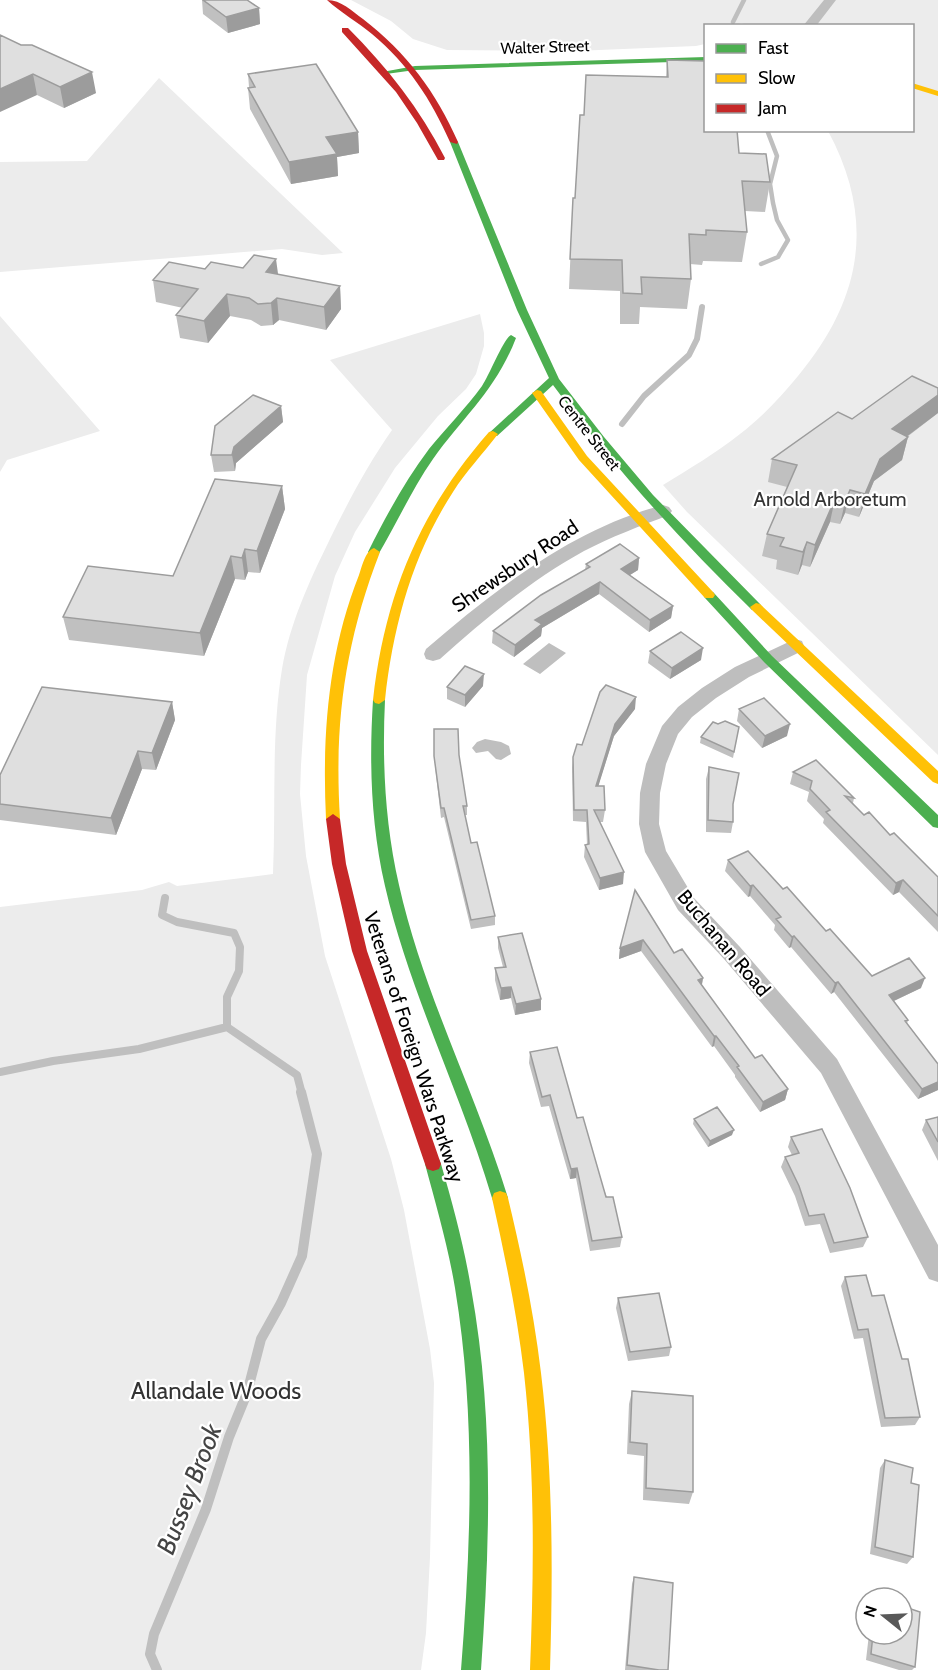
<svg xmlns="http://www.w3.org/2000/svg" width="938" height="1670" viewBox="0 0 938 1670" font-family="Cabin,sans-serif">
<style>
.green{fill:#ececec}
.water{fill:#bfbfbf}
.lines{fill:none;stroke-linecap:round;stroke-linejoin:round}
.stream-far3{stroke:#bfbfbf;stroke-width:4.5}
.stream-far2{stroke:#bfbfbf;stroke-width:6}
.stream-far1{stroke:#bfbfbf;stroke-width:8}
.stream{stroke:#bfbfbf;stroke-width:10}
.street{fill:#bebebe;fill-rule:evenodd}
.fast{fill:#4caf50;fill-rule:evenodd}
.slow{fill:#ffc107;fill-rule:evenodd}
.jam{fill:#c62828;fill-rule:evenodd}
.wall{fill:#c0c0c0}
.shaded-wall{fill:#9c9c9c}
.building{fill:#dfdfdf;stroke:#9c9c9c;stroke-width:1.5}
.labels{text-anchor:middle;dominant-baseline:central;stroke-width:4.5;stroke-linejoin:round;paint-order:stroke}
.far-street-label{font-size:16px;fill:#000;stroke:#fff}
.park-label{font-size:20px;fill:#333;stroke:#fff}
.street-label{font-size:20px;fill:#000;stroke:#fff}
.near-park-label{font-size:24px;fill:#333;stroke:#fff}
.near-water-label{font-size:26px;font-style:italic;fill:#444;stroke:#fff}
</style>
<rect width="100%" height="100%" fill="#fff"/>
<!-- green -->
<path class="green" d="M351 0H938V755L687 512 663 485C689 469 716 453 740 434 761 418 781 397 798 376 862 299 876 220 828 131L912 130V26H753L741 23 737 25 706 26 705 44 696 46 575 51 447 50 413 39 391 21Z
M159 78 343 253 322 255 282 249 0 272V162L87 161Z
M480 314 484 333V346L476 374 466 389 438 416 395 468 355 532 335 576 307 675 301 765 300 794 306 856 325 956 391 1159 404 1210 430 1349 434 1383 430 1557 426 1633 421 1670H0V907L142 890 169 882 177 886 273 874C276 806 271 736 282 669 290 623 309 582 329 541 348 502 367 466 392 430L330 360Z
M0 316 100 431 7 460 0 472Z"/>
<!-- water -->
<path class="water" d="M549 643 566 653 540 674 523 664Z
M485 739 501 742 509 746 511 754 501 760 496 759 488 751 476 753 472 748 477 742Z"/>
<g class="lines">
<!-- stream-far3 -->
<path class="stream-far3" d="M733 22 744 0
M761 264 778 257 788 240 777 220 773 203 770 184 777 156 767 130"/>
<!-- stream-far2 -->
<path class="stream-far2" d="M622 424 644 396 689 355 697 339 702 307"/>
<!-- stream-far1 -->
<path class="stream-far1" d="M165 898 162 915 177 922 234 933 240 947 239 971 227 997V1027
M0 1072 53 1061 139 1049 227 1027 297 1075 302 1094"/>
<!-- stream -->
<path class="stream" d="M157 1670 150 1654 154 1634 206 1509 229 1437 247 1393 261 1339 281 1303 302 1256 317 1154 301 1092"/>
<!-- street -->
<path class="street" d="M824 0H836L816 26H803Z
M663 505 669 507 672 511 669 515C640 526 611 537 584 551 531 580 485 619 440 659L433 661 426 659 424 654 426 649C496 589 572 529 663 505Z
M795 639 802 641 804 646 802 651 749 677 716 698 692 717 678 734 666 764 660 793 659 824 666 851 694 898 740 947 837 1059 938 1245V1282L929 1279 821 1073 724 959 678 910 645 852 639 824 640 793 646 764 662 726 678 707 702 688 735 667Z"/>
<!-- fast -->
<path class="fast" d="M706 57V61L415 70 386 74 382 72 415 66Z
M454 139 458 142 527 310 559 379 604 437 653 495 760 604 762 607 760 610H752C680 540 613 466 553 385L497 436H489L488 434 549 378 517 310 450 142Z
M511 335 516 338C496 390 464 416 433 459 412 489 397 523 378 555H370L368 552C386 516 405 481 429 449 446 428 466 408 482 386 489 376 504 338 511 335Z
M709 591 713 592 772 656 938 815V828L933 827 764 662 705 598 703 595 705 592Z
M379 696 385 700C382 762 385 824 399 885 423 993 476 1093 508 1198L506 1203 500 1205 494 1203 492 1198C461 1093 410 994 385 886 371 825 369 763 373 700Z
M433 1157 439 1159 441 1164C453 1205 464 1246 471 1288 494 1414 490 1543 481 1670H461C471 1543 476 1415 455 1288 448 1246 436 1205 425 1164L427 1159Z"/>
<!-- slow -->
<path class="slow" d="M912 83 938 91V96L912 88Z
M537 390 541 391 587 456 713 592 715 595 713 598H705L579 460 532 393Z
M493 431 498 434C483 454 466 471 453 492 412 555 393 627 385 700L379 704 375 703 373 700C385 595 419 512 489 432Z
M374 548 380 552C345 642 334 723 340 819L333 824 326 819C322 736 328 653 359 575 362 567 365 551 374 548Z
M756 603 760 604 938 771V784L933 782 752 610 750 607Z
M500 1191 506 1193 508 1198C522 1256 534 1314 541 1373 553 1472 553 1571 550 1670H530C534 1571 535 1472 524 1373 517 1314 505 1256 492 1198L494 1193Z"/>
<!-- jam -->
<path class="jam" d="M327 0C341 0 352 11 363 19 407 53 436 92 458 142L457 144 450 142C431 99 408 64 372 34 358 22 341 13 327 0Z
M342 28H348C387 67 420 109 445 158L444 160H438L417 123 396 92 342 32Z
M333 814 340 819 346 864 367 951 441 1164 439 1169 433 1171 427 1169 425 1164 352 951 332 864 326 819Z"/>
</g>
<!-- wall -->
<path class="wall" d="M202 0H247L259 8 260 24 228 33 203 14Z
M0 35 96 93 64 108 37 95Z
M667 60 739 153 770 182 765 212 745 211 747 232 742 262 703 261 702 265 690 264 691 279 687 309 640 307 639 324H620V291L569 289 573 198H575L584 115 586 75 666 77Z
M248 74 358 132 359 153 337 157 338 176 291 184 250 109 248 88 249 87Z
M205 269 278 275 340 286 341 309 326 330 279 320 273 325 261 326 251 320 230 316 208 343 180 338 176 315 183 308 156 302 153 280Z
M281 406 283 422 236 463 235 471 214 472 211 455Z
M938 413 907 437H908L902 460 874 481 859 517 845 513 840 524 830 522 810 567 802 565 798 575 776 569 777 560 762 556 767 534 787 487 768 482 772 459 852 419Z
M282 486 285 509 260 573 248 572 245 580 235 579 204 656 69 640 63 617 173 576Z
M639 558 638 570 630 575 673 606 671 618 649 632 599 594 542 628 541 636 514 657 492 643 493 631 585 570 586 564Z
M650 651 701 660 670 679 648 663Z
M483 686 465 707 447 699V687Z
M172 702 175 720 156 770 142 769 116 835 0 820V775Z
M635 709 614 736 598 786 605 810 603 822H600L623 884 599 890 584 857 585 845H587L586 822 573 821 572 768 573 757 582 745Z
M739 709 787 736 762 748 737 721Z
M739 727 733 758 700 743 701 737Z
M434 729 459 755 467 806V815H465L471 843 495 916V925L471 929 444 817 441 818 435 766Z
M709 767 733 804V822L731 833 706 832V779Z
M793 772 854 798 853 803 864 815 890 835 938 877V932L899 892 893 895 823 823 824 819 807 801 809 792 790 784Z
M728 860 783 889 872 976 921 988 894 1001 908 1020 907 1024 938 1064V1090L918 1099 834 992 831 994 791 947 789 948 774 930 775 925 750 896 748 897 725 871Z
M635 890 674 953 703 978 702 985 755 1058 788 1089 785 1100 760 1112 735 1077V1075L714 1046 712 1047 641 951 619 959 620 948Z
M498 937 541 1010 515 1015 511 998 500 1000 495 980V968L503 967 498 948Z
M530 1052 577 1118 622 1237 620 1247 590 1251 576 1178 570 1179 549 1106 541 1107 529 1063Z
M938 1117V1161L922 1130 926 1120Z
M694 1119 732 1135 708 1147 693 1124Z
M791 1137 868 1237 863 1247 830 1253 820 1224 805 1226 795 1196 781 1167 785 1157 792 1155 788 1147Z
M845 1277 872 1296 902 1359 920 1417 915 1425 881 1427 863 1338 854 1339 841 1286Z
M618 1298 671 1347 669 1356 628 1361 616 1308Z
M632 1391 693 1492 689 1504 643 1500 644 1456 627 1454 629 1404Z
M885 1460 911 1483 913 1557 907 1564 870 1554 880 1468Z
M634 1577 668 1670H625L632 1584Z
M869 1634H902L915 1667 912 1670H899L866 1660Z"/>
<!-- shaded-wall -->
<path class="shaded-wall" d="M259 8 260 24 228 33 226 17Z
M92 72 96 93 64 108 60 87Z
M33 74 37 95 0 112V89Z
M358 132 359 153 337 157 338 176 291 184 289 162 326 137Z
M276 259 279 281 266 272Z
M340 286 341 309 326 330 324 307Z
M227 294 230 316 208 343 204 321Z
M277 298 279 320 273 325 271 303Z
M938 395V413L886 452 892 429Z
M281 406 283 422 236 463 235 471 232 455 234 447Z
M908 437 902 460 874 481 859 517 865 494 880 459Z
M282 486 285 509 260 573 257 551Z
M850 490 845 513 840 524 845 502Z
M835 499 830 522 810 567 815 545Z
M807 542 802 565 798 575 803 552Z
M245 549 248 572 245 580 242 558Z
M231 556 235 579 204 656 200 633Z
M639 558 638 570 620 581 621 569Z
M600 582 599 594 542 628 541 636 514 657 515 645 535 620Z
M673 606 671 618 649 632 650 620Z
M703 648 701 660 670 679 672 668Z
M484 674 483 686 465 707V695Z
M636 697 635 709 614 736 595 797 596 786 615 724Z
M172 702 175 720 156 770 152 753Z
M790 724 787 736 762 748 765 736Z
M138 751 142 769 116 835 111 818Z
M624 872 623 884 599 890 600 878Z
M903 880 899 892 893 895 896 883Z
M753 885 750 896 748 897 750 886Z
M794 936 791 947 789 948 792 937Z
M643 940 641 951 619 959 620 948Z
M703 978 701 989 698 980Z
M925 978 921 988 885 1005 889 995Z
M838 982 834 992 831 994 835 983Z
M511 987V998L500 1000 501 988Z
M541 999V1010L515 1015 516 1004Z
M714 1036H716L714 1046 712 1047Z
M938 1082V1090L918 1099 922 1089Z
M788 1089 785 1100 760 1112 763 1102Z
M734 1130 732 1135 708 1147 710 1141Z
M577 1168 576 1178 570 1179 571 1169Z"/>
<!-- building -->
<path class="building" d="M203 0H247L259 8 226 17Z
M0 35 21 45H32L92 72 60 87 33 74 0 89Z
M667 60 705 61V130H737L739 153 766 154 770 182 742 181 747 232 706 230V235L689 234 691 279 641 277 642 294 623 293 622 260 570 259 573 198H575L580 115H584L586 75 668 77Z
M316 64 358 132 326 137 337 154 289 162 248 88 255 87 248 74Z
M254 255 276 259 266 272 340 286 324 307 277 298 271 303 258 304 249 298 227 294 204 321 176 315 198 289 153 280 169 262 205 269 211 262 243 268Z
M912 376 938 388V395L892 429 908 437 880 459 865 494 850 490 845 502 835 499 815 545 807 542 803 552 780 546 784 538 767 534 797 465 772 459 838 412 852 419Z
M253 395 281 406 234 447 232 455H211L215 426Z
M215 479 282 486 257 551 245 549 242 558 231 556 200 633 63 617 88 566 173 576Z
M620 544 639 558 621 569 673 606 650 620 600 582 535 620 542 624 515 645 493 631 541 595 590 567 586 564Z
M681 632 703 648 672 668 650 651Z
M465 666 484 674 465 695 447 687Z
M606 685 636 697 615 724 596 786H604L605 810H594L624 872 600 878 585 845 589 844 587 810H574L573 757 577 744 582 745 600 692Z
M42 687 172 702 152 753 138 751 111 818 0 804V775Z
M764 698 790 724 765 736 739 709Z
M725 721 739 727 734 752 701 737 713 722 718 724Z
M434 729H458L459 755 467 806H463L471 843 477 842 495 916 471 920 444 808H441L434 756Z
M816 760 854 798 845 796 864 815 869 812 890 835 894 833 938 877V916L903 880 896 883 826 812 830 810 810 789 812 781 793 772Z
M709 767 739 773 733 804V822L708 820Z
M748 851 783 889 787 887 826 931 830 929 872 976 909 958 925 978 889 995 908 1020 905 1021 938 1064V1082L922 1089 838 982 835 983 794 936 792 937 776 919 781 917 753 885 750 886 728 860Z
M635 890 674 953 682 949 703 978 698 980 755 1058 762 1055 788 1089 763 1102 737 1067 739 1066 716 1036H714L643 940 620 948Z
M522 933 541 999 516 1004 511 987 501 988 495 968 506 967 498 937Z
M557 1047 577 1118 583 1117 606 1197H613L622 1237 592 1241 577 1168 571 1169 550 1095 542 1097 530 1052Z
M717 1107 734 1130 710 1141 694 1119Z
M938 1117V1142L926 1120Z
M822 1129 850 1188 868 1237 834 1243 824 1214 809 1216 799 1186 785 1157 799 1153 791 1137Z
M866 1275 872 1296 884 1295 902 1359H908L920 1417 885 1418 868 1329 858 1330 845 1277Z
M659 1293 671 1347 630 1352 618 1298Z
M632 1391 693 1396V1492L646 1488 647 1444 630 1442Z
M885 1460 913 1468 911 1483 919 1485 913 1557 875 1547Z
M634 1577 673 1583 668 1670H659L627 1665Z
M902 1606 920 1612 915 1667 871 1654 873 1634H902Z"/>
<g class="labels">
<!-- far-street labels -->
<g class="far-street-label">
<text transform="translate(545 47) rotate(-2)">Walter Street</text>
<text transform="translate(589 433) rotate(52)">Centre Street</text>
</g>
<!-- park labels -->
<g class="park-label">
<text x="830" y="499">Arnold Arboretum</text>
</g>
<!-- street labels -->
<g class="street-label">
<text transform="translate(515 566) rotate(-34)">Shrewsbury Road</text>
<text transform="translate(724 943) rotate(50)">Buchanan Road</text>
<text transform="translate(414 1047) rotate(72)">Veterans of Foreign Wars Parkway</text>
</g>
<!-- near-park labels -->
<g class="near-park-label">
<text x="216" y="1390">Allandale Woods</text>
</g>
<!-- near-water labels -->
<g class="near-water-label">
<text transform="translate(189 1489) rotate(-69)">Bussey Brook</text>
</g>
</g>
<!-- legend -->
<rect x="704" y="24" width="210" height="108" fill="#ffffff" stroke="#999999" stroke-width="1.5"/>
<rect x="716" y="44" width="30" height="9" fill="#4caf50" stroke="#999999" stroke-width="1.5"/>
<text x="758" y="54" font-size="18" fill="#000000">Fast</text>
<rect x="716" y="74" width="30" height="9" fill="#ffc107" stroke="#999999" stroke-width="1.5"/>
<text x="758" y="84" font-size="18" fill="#000000">Slow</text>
<rect x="716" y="104" width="30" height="9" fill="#c62828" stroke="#999999" stroke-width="1.5"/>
<text x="758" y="114" font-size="18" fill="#000000">Jam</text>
<!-- north arrow -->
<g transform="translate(884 1616) rotate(288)"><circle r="28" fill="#ffffff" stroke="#999999" stroke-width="1.5"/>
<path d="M0-4.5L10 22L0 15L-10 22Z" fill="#595959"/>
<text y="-9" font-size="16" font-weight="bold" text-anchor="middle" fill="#000000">N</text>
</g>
</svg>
